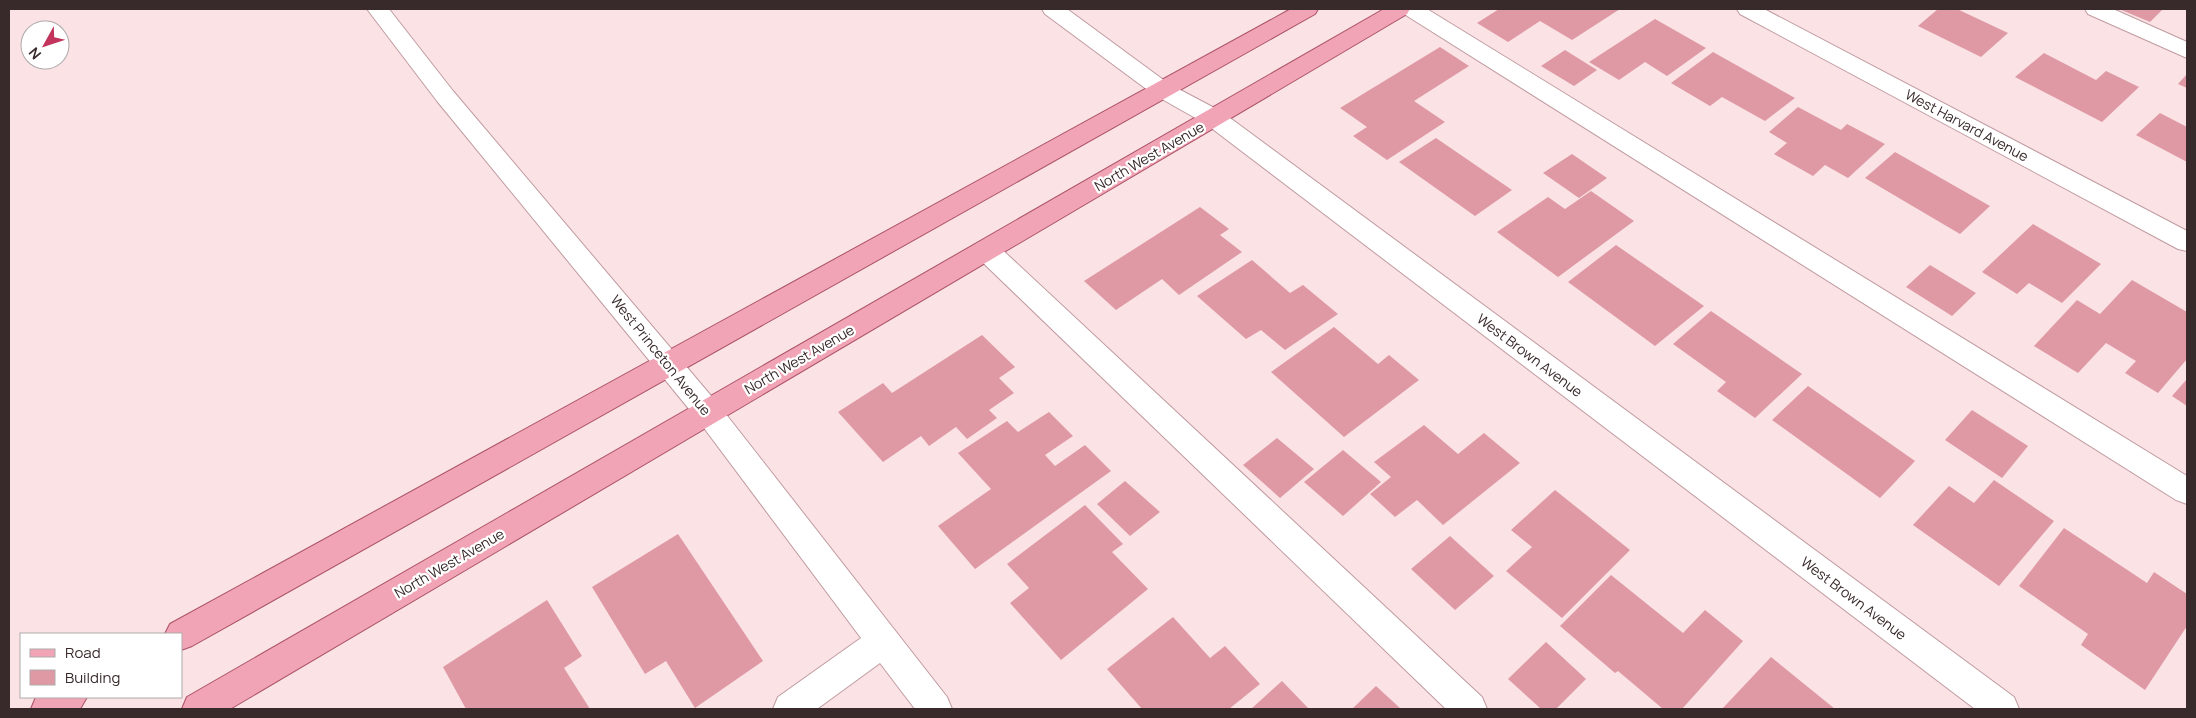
<svg xmlns="http://www.w3.org/2000/svg" width="2196" height="718" viewBox="0 0 2196 718" font-family="Manrope,sans-serif">
<style>
.building{fill:#df99a4}
.lines{fill:none;stroke-linecap:round;stroke-linejoin:round}
.minor-casing{stroke:#c09ba0;stroke-width:2}
.major-casing{stroke:#aa5165;stroke-width:2}
.minor{fill:#fff;fill-rule:evenodd}
.major{fill:#f1a4b5;fill-rule:evenodd}
.labels{text-anchor:middle;dominant-baseline:central;stroke-width:4.5;stroke-linejoin:round;paint-order:stroke}
.street-label{font-size:14px;fill:#38292b;stroke:#fff}
</style>
<rect width="100%" height="100%" fill="#fae2e5"/>
<!-- building -->
<path class="building" d="M1499 9H1620L1572 40 1540 21 1508 42 1477 23Z
M1938 9H1957L2008 33 1981 57 1918 26Z
M2119 9H2163L2150 22Z
M1655 19 1706 48 1667 76 1645 62 1619 80 1589 62Z
M1440 47 1469 66 1414 101 1445 122 1387 160 1353 136 1367 127 1340 108Z
M1565 50 1597 70 1574 86 1541 66Z
M1713 52 1795 98 1765 121 1722 97 1710 106 1671 83Z
M2044 53 2096 80 2106 71 2139 87 2102 122 2015 77Z
M2187 74V88L2178 84Z
M1798 107 1841 130 1847 124 1885 144 1848 178 1825 165 1813 176 1774 154 1787 143 1769 132Z
M2160 113 2187 127V162L2136 135Z
M1436 138 1512 190 1475 216 1399 162Z
M1895 152 1990 206 1960 234 1865 178Z
M1572 154 1607 178 1579 198 1543 173Z
M1591 191 1634 221 1558 277 1497 232 1548 197 1565 209Z
M1200 207 1229 229 1220 235 1242 252 1179 295 1162 279 1116 310 1084 281Z
M2033 224 2101 264 2062 303 2029 283 2017 294 1982 272Z
M1616 245 1704 306 1655 346 1568 282Z
M1252 260 1290 293 1303 285 1338 314 1285 350 1261 330 1246 339 1197 296Z
M1930 265 1976 293 1952 316 1906 287Z
M2132 280 2187 312V359L2158 393 2125 373 2136 361 2106 343 2078 373 2034 346 2077 300 2100 314Z
M1711 311 1802 374 1755 418 1717 391 1726 382 1673 344Z
M1334 327 1378 364 1389 355 1419 380 1344 437 1271 372Z
M982 335 1015 367 999 378 1014 393 989 410 997 418 967 439 956 427 929 446 921 436 883 462 838 412 883 383 892 393Z
M2187 379V406L2172 396Z
M1808 386 1915 461 1880 498 1772 420Z
M1972 410 2028 446 2002 478 1945 440Z
M1049 412 1073 436 1045 455 1055 466 1085 445 1111 471 975 569 938 526 991 489 958 453 1007 421 1018 432Z
M1424 425 1458 454 1484 433 1520 463 1443 525 1417 500 1395 517 1370 494 1391 477 1374 462Z
M1277 438 1314 469 1280 498 1243 465Z
M1343 450 1381 482 1343 516 1304 482Z
M1994 480 2054 521 1999 586 1913 525 1949 486 1974 503Z
M1125 481 1160 512 1130 536 1097 504Z
M1555 490 1630 550 1562 618 1506 571 1532 547 1511 530Z
M1085 505 1123 544 1112 552 1148 589 1061 660 1010 603 1029 588 1007 564Z
M2064 528 2147 583 2154 572 2187 594V626L2145 690 2081 645 2088 634 2019 586Z
M678 534 763 661 695 708 666 661 645 674 592 587Z
M1450 536 1494 576 1455 610 1411 569Z
M1611 575 1683 633 1705 610 1743 641 1682 709H1663L1618 671 1615 673 1560 626Z
M547 600 582 656 564 668 590 709H466L443 667Z
M1173 617 1210 658 1225 646 1260 684 1229 709H1142L1107 669Z
M1546 642 1586 679 1556 709H1541L1508 679Z
M1771 657 1835 709H1722Z
M1282 681 1309 709H1251Z
M1376 686 1401 709H1352Z"/>
<g class="lines">
<defs>
<path id="minor" d="M367 9H389L453 91 718 404 947 697 952 709H915L880 663 817 709H773L778 697 861 638 698 420 437 101Z
M1042 9H1067L1169 84 1222 112 2014 697 2019 709H1975L1206 124 1153 94 1045 14Z
M1401 9H1427L2187 476V504L2176 500 1404 14Z
M1737 9H1764L2187 231V251L2178 249 1740 14Z
M2085 9H2113L2187 42V58L2088 14Z
M986 240 995 243 1482 697 1487 709H1446L977 257 973 250 977 243Z"/>
<path id="major" d="M1291 9H1318L1315 14 192 646 181 650V634H165L170 624Z
M1384 9H1410L1407 14 230 709H182L187 697Z
M36 697H87L80 709H31Z"/>
</defs>
<!-- minor casing -->
<use href="#minor" class="minor-casing"/>
<!-- major casing -->
<use href="#major" class="major-casing"/>
<!-- minor -->
<use href="#minor" class="minor"/>
<!-- major -->
<use href="#major" class="major"/>
</g>
<g class="labels">
<!-- street labels -->
<g class="street-label">
<text transform="translate(1967 125) rotate(28)">West Harvard Avenue</text>
<text transform="translate(1149 156) rotate(-30)">North West Avenue</text>
<text transform="translate(661 355) rotate(51)">West Princeton Avenue</text>
<text transform="translate(1530 355) rotate(37)">West Brown Avenue</text>
<text transform="translate(799 359) rotate(-30)">North West Avenue</text>
<text transform="translate(449 563) rotate(-30)">North West Avenue</text>
<text transform="translate(1854 598) rotate(37)">West Brown Avenue</text>
</g>
</g>
<!-- border -->
<rect width="2196" height="718" fill="none" stroke="#38292b" stroke-width="20"/>
<!-- legend -->
<rect x="20" y="633" width="162" height="65" fill="#ffffff" stroke="#afa9aa"/>
<rect x="30" y="649" width="25" height="8" fill="#f1a4b5" stroke="#afa9aa"/>
<text x="65" y="658" font-size="15" fill="#38292b">Road</text>
<rect x="30" y="670" width="25" height="15" fill="#df99a4" stroke="#afa9aa"/>
<text x="65" y="683" font-size="15" fill="#38292b">Building</text>
<!-- north arrow -->
<g transform="translate(45 45) rotate(230)"><circle r="24" fill="#ffffff" stroke="#afa9aa"/>
<path d="M0-4L9 19L0 12L-9 19Z" fill="#c3345d"/>
<text y="-8" font-size="14" font-weight="bold" text-anchor="middle" fill="#38292b">N</text>
</g>
</svg>
